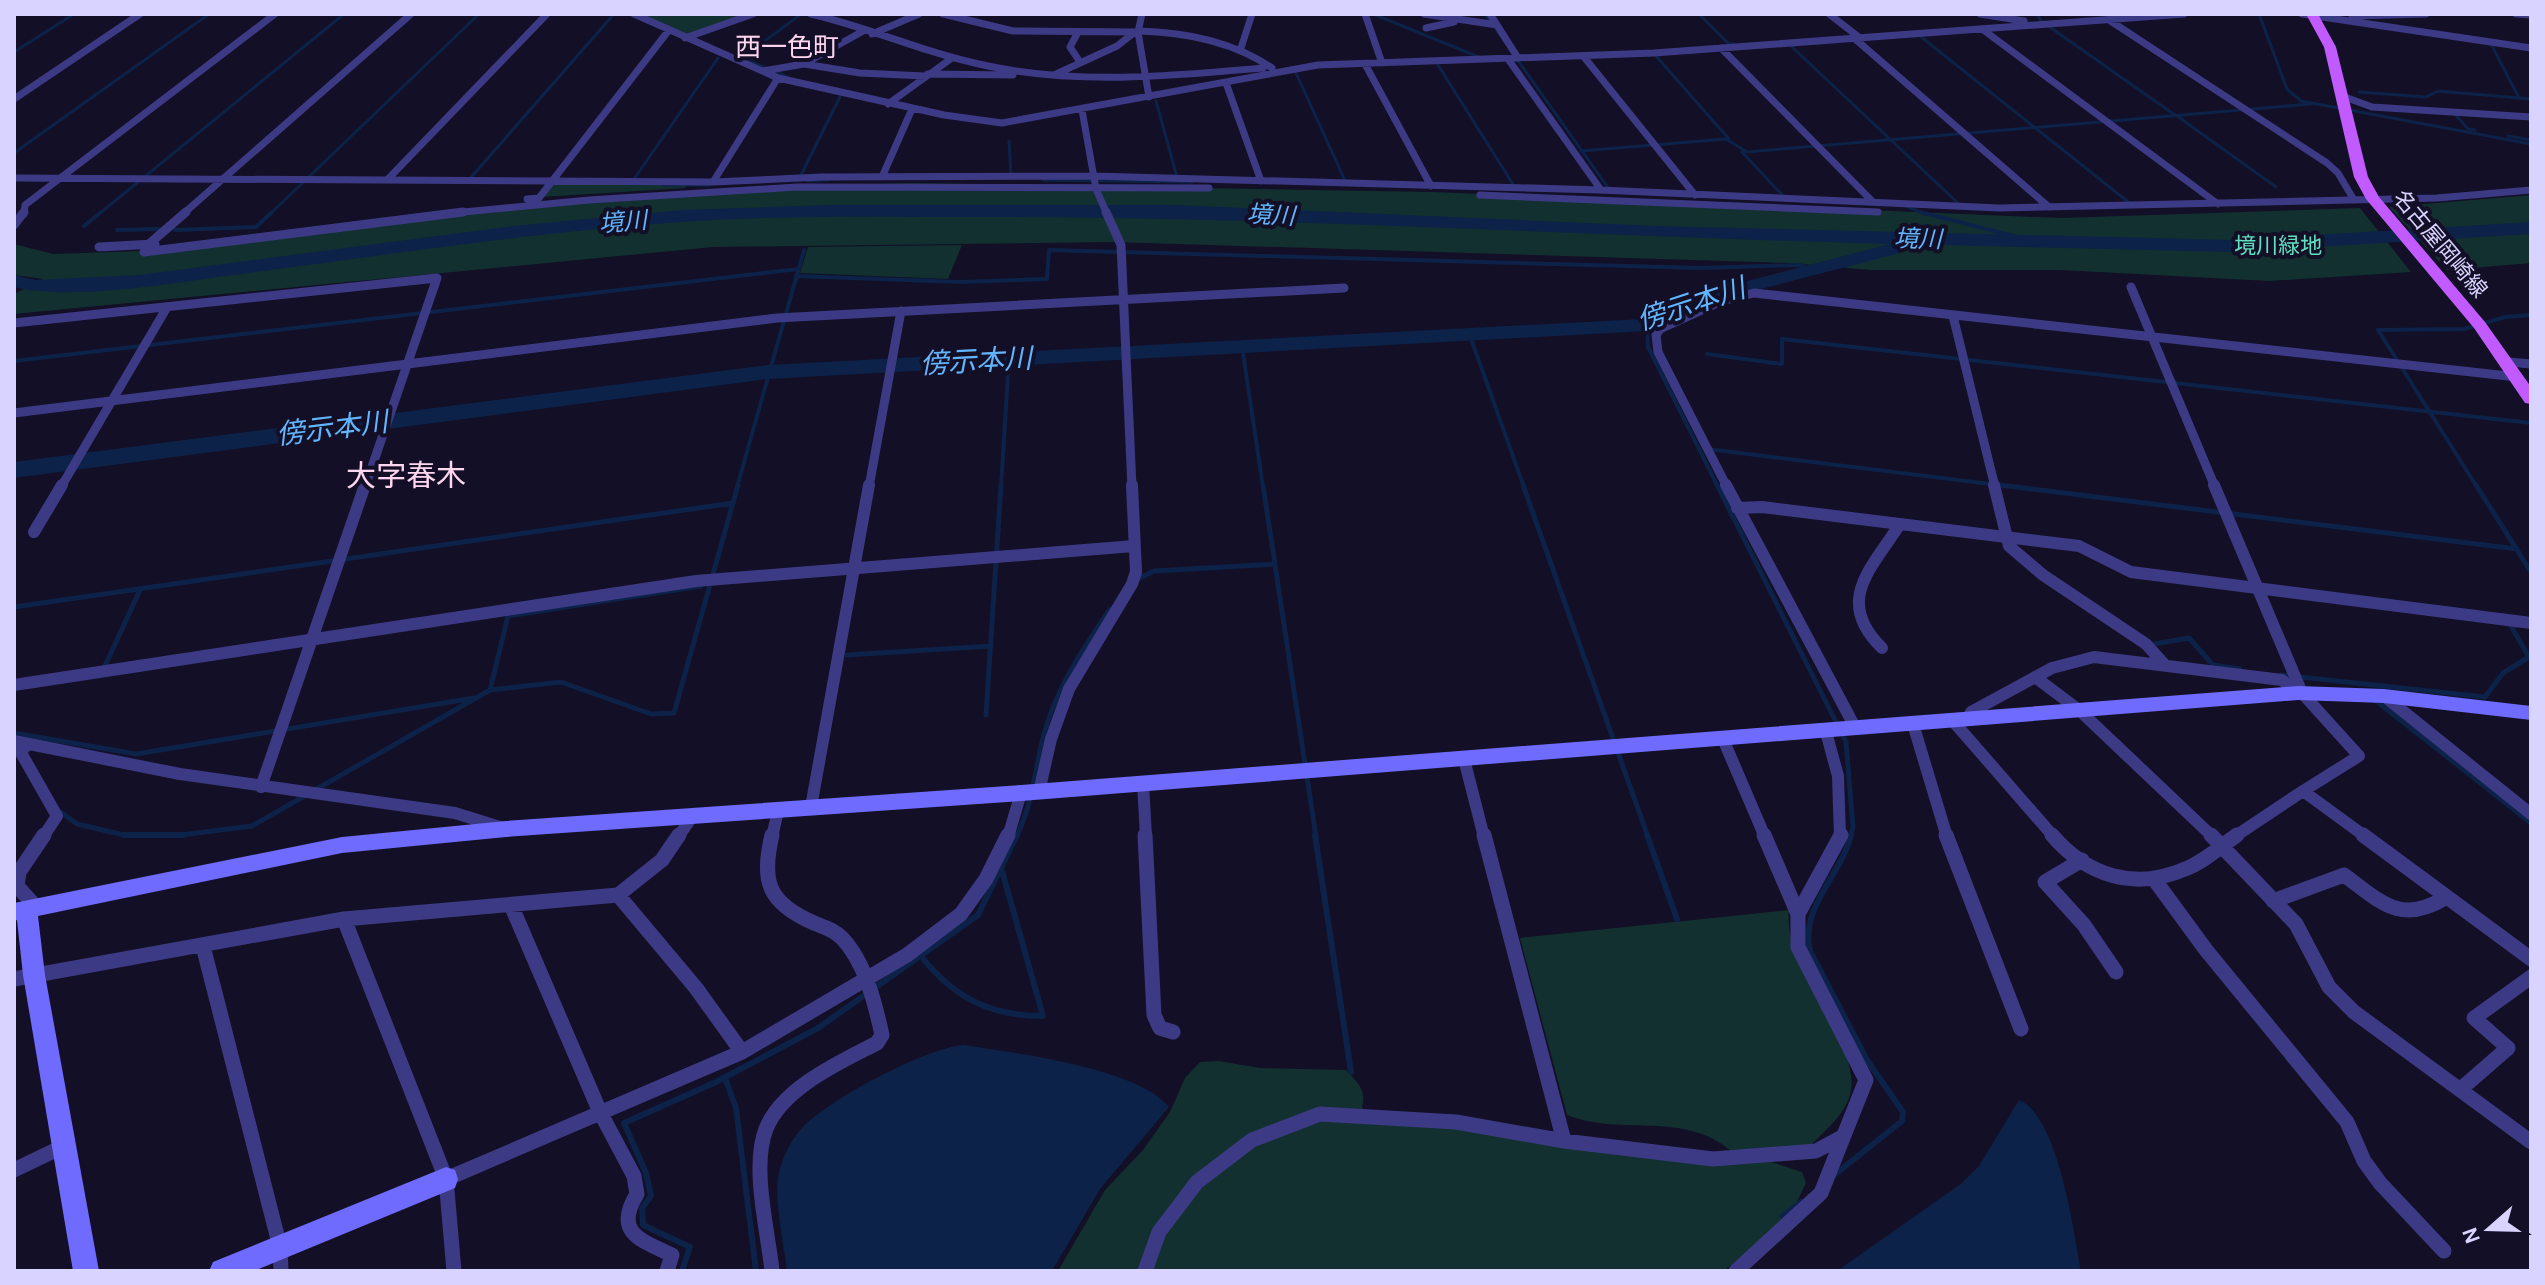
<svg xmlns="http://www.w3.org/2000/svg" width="2545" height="1285" viewBox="0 0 2545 1285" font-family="Karla,'Noto Sans JP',sans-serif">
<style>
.green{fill:#12302f}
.water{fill:#0c2248}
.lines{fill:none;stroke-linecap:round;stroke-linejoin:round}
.stream-far3{stroke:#0c2248;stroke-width:3}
.stream-far2{stroke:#0c2248;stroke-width:4}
.stream-far1{stroke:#0c2248;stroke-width:5}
.stream{stroke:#0c2248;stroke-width:6}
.river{fill:#0c2248;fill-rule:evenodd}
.street-far3{stroke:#3d3a85;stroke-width:7}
.street-far2{stroke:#3d3a85;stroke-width:9}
.street-far1{stroke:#3d3a85;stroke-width:12}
.street{stroke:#3d3a85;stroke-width:15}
.secondary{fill:#6f6bff;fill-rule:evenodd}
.primary{fill:#c25bff;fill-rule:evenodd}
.labels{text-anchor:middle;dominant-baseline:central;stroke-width:8;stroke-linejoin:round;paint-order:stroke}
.far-street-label{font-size:22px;fill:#d9d4ff;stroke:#130f26}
.far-park-label{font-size:22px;fill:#5fe0c0;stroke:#130f26}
.far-water-label{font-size:24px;font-style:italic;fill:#62b6ff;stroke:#130f26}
.far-quarter-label{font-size:26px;fill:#ffd6f0;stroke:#130f26}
.water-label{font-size:28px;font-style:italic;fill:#62b6ff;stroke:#130f26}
.quarter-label{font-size:30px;fill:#ffd6f0;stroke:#130f26}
</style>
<rect width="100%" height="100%" fill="#130f26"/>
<!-- green -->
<path class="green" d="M641 14H748L689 35Z
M553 181 686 185 685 188 542 197Z
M910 183 1433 192 2061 218 2360 208 2411 272 2269 281 2061 270H1871L1789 263 1114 242 713 247 14 314V294L43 279 15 275 14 244 53 254 143 251 536 205 711 189Z
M2531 195V263L2447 270 2389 207Z
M962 245 948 279 800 273 808 247Z
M1789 910C1782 976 1864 1044 1850 1095 1844 1115 1826 1130 1812 1144L1731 1151C1683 1110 1624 1137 1567 1115L1520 938Z
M1219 1061 1260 1068 1346 1070C1357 1082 1367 1090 1362 1107L1369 1119 1762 1159 1802 1172 1806 1183 1791 1214 1724 1271H1058L1105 1190 1143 1150 1170 1112 1185 1078 1200 1062Z"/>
<!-- water -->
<path class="water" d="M964 1045C1015 1053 1138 1068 1169 1107L1100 1189 1052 1271H787C784 1245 773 1196 779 1172 783 1157 790 1141 801 1129 827 1100 927 1047 964 1045Z
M2019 1100C2058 1115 2074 1232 2081 1271H1837L1962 1183 1979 1166Z"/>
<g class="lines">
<!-- stream-far3 -->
<path class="stream-far3" d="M1373 14 1479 57
M1485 14 1609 189
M1699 14 1729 44H1734
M2037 14 2041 21 2175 115
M2259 14 2287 89 2301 101 2531 144
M1920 36 2132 205
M2491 44 2519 98
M1791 46 1959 204
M14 52 74 14
M1656 56 1729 139
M1438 65 1516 189
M1296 73 1347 185
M788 77 742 58 800 15
M2359 92 2426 97 2438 91 2531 99
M1156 101 1178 181
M2455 114 2468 129 2475 130
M2177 116 2276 187
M2508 136 2531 140
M1009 141 1011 176
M1581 151 1726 139 1747 152 2311 104
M1742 152 1784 197
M14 153 209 14
M799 179 840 97
M1043 180 1193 182
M807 181 829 180
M467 182 614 14
M632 182 718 58
M663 185H709
M1906 206 1925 214
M99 214 344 14
M270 214 479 14"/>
<!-- stream-far2 -->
<path class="stream-far2" d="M1920 212 2041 243
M84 226 101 212
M117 230 160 229
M175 230 256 227 272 212
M796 276 961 282 1047 279 1049 250 1700 268 1801 265 1810 269
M1647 325 1648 347 1718 487
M1469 333 1524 487
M1242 346 1263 487
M1707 354 1782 364V339L2531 423
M14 361 798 269
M1708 449 2015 487
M737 487 804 250
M1001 487 1009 358
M2477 487 2378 330 2464 329 2505 317 2531 315"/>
<!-- stream-far1 -->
<path class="stream-far1" d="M1263 485 1316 837
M1523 485 1648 837
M1717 485 1846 742 1853 827 1850 837
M1999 485 2517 549
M2476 485 2531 572
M1138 579 1154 571 1275 564
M14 607 733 503
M2154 644 2189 638 2213 665 2240 669
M847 655 991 646
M104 668 140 590
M2281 675 2485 697 2503 673 2529 657 2511 626H2514
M490 690 508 616 701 586
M2375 700 2531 823
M986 715 1001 485
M14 733 136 754 474 698
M62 813 77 824 124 835H181L252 826 490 690 561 682 651 714 674 713 738 485
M1016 837C1037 796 1034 759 1049 718 1063 678 1087 643 1110 609"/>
<!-- stream -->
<path class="stream" d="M123 835H184
M1315 835 1351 1072
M1647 835 1677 919
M921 956C954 998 990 1016 1043 1016L1002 871
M725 1078 736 1108 756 1271
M1833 1176 1902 1121 1903 1112 1867 1060 1810 951C1800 906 1841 876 1851 835
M1783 1216 1801 1202
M682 1271 690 1247 643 1225 642 1208 651 1196 646 1173 624 1123 714 1083 818 1028 978 915 1017 835"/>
<!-- river -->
<path class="river" d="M829 205H1176L1656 226 2233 240 2531 222V234L2233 252 1896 244 1903 249 1900 253 1699 305 1647 331 768 379 14 478V462L768 365 1642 319 1685 297 1890 244C1588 236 1286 217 983 217 882 217 781 215 681 222 536 232 392 254 249 273 183 281 76 302 14 287V275L35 280 139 275 513 226 682 210Z"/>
<!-- street-far3 -->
<path class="street-far3" d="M634 14 778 78 944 115 1002 123 1318 65 1654 53 2184 14
M811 14C871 28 927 54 988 66 1078 85 1172 76 1263 68
M943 14 1013 31 1138 32
M1142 14 1138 32 1149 97
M1365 14 1382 63
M1424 14 1497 25
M1490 14 1518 58
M1829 14 1860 38
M1980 14 2024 21
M2302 14 2531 48
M2516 14 2531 15
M2352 16 2426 14
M2109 20 2327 163 2338 173 2354 200
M1426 28 1454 22
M1982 29 2218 204
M1138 31C1186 32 1232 41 1272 68
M872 34 919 14
M1077 34 1070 47 1078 59
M685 38 753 14
M1854 38 2049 207
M1721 48 1872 201
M1240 51 1252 14
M1584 57 1695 195
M1508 59 1601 190
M804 64 865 30
M1365 64 1431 186
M763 71 804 64 860 73 925 76
M928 74 1013 75
M1054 75 1117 46 1135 32
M1226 83 1261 181
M2342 96 2372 107 2531 117
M14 99 140 14
M888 104 952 58
M1082 110 1096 189 1107 214
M882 177 912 109
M14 178 713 182 822 177 1094 176 1601 190 1999 208 2437 198 2531 190
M388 179 547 14
M713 182 778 78
M1480 195 1878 212
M527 199 539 198 669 30
M24 214 25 205 275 14
M183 214 411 14
M443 214 589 200 797 187 1209 188"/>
<!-- street-far2 -->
<path class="street-far2" d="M1106 212 1121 245 1132 487
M14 225 24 212
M149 244 186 212
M99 247 155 244
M144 252 463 212
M2131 287 2215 487
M1953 316 1995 487
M14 323 437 278 365 487
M2509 362 2531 364
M14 413 777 318 1344 288
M61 487 166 309
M869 487 901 311
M1727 487 1658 352 1656 335 1660 329 1722 301 1754 293 2517 377"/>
<!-- street-far1 -->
<path class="street-far1" d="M1726 485 1856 729
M1994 485 2009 546 2043 575 2146 644 2164 664
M2214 485 2302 693 2359 756 2303 791
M1737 508 1762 507 2079 546 2131 572 2531 623
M34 532 62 485
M1882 648C1834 601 1871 569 1900 524
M2035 677 2079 710 2213 837
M14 685 696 581 1134 546
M2384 696 2531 814
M1969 718 1971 712 2052 668 2094 657 2282 680 2298 693
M1953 721 2054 837
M1913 724 1947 837
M1826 732 1838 776 1840 837
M1723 739 1765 837
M14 741 180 774 455 813 503 828
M28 745 20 751 57 816 43 837
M1464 759 1484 837
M1143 783 1146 837
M261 787 365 485
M1039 792 1051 739 1069 689 1132 584 1136 572 1132 485
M811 807 869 485
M678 837 692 817
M772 837 778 811
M1008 837 1021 793
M2234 837 2303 791 2366 837"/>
<!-- street -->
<path class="street" d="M1145 835 1154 1015 1160 1028 1173 1032
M1484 835 1564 1141
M1946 835 2021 1029
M2052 835C2087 876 2135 891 2185 869 2204 862 2221 846 2237 835
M2211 835 2296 924 2329 987 2354 1012 2531 1142
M2363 835 2531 959
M2082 860 2045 882 2084 925 2116 972
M2154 879 2206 950 2347 1122 2364 1161 2380 1183 2444 1251
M618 895 696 988 742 1052
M2273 901 2344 875C2381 902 2400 925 2445 898
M511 905 600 1112 634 1176 637 1194C613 1233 641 1240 672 1255L667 1271
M37 908 17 886 19 872 44 835
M1798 914 1841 835
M344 919 446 1179 454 1271
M203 946 280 1247 281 1271
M14 979 344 919 618 895 662 860 679 835
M2462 1088 2508 1048 2474 1018 2531 977
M14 1170 62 1147
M446 1179 742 1052 907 955 961 914 986 879 1008 835
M772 1271C768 1231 751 1167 766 1129 782 1088 840 1062 877 1043L882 1035C875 1003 865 962 842 938 834 930 824 927 814 923 768 903 761 882 772 835
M1145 1271 1159 1232 1197 1182 1252 1140 1320 1114 1456 1122 1564 1141 1713 1159 1816 1151 1842 1137
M1736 1271 1821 1193 1866 1080 1798 947V914L1764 835"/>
<!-- secondary -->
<path class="secondary" d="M2298 686 2384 689 2531 706V720L2384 703 2298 700 1021 801 506 837 342 853 38 916 45 975 99 1271H73L23 975 17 920 14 921V903L342 837 506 821 1021 785Z
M446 1167 455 1170 458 1179 455 1188 254 1271H209L213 1262Z"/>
<!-- primary -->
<path class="primary" d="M2306 14H2318L2336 47 2368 177 2379 197 2485 322 2531 387V404L2525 403 2474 328 2366 199 2354 177 2324 47Z"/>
</g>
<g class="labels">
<!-- far-street labels -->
<g class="far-street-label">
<text transform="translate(2440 244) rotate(50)">名古屋岡崎線</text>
</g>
<!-- far-park labels -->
<g class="far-park-label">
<text x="2278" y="246">境川緑地</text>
</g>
<!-- far-water labels -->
<g class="far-water-label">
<text transform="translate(1271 215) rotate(3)">境川</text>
<text transform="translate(623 222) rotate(-5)">境川</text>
<text transform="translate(1918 239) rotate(1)">境川</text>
</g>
<!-- far-quarter labels -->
<g class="far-quarter-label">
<text x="787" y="47">西一色町</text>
</g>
<!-- water labels -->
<g class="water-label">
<text transform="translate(1691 304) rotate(-18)">傍示本川</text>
<text transform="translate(976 361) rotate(-3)">傍示本川</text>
<text transform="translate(332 428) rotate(-7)">傍示本川</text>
</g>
<!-- quarter labels -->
<g class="quarter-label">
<text x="406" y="476">大字春木</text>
</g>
</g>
<!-- border -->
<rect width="2545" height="1285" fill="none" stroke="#d9d4ff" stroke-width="32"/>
<!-- north arrow -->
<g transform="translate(2489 1229) rotate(250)" stroke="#130f26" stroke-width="6" paint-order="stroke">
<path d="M0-6L14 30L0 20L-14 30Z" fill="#d9d4ff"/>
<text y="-12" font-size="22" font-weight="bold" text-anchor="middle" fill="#d9d4ff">N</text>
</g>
</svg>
